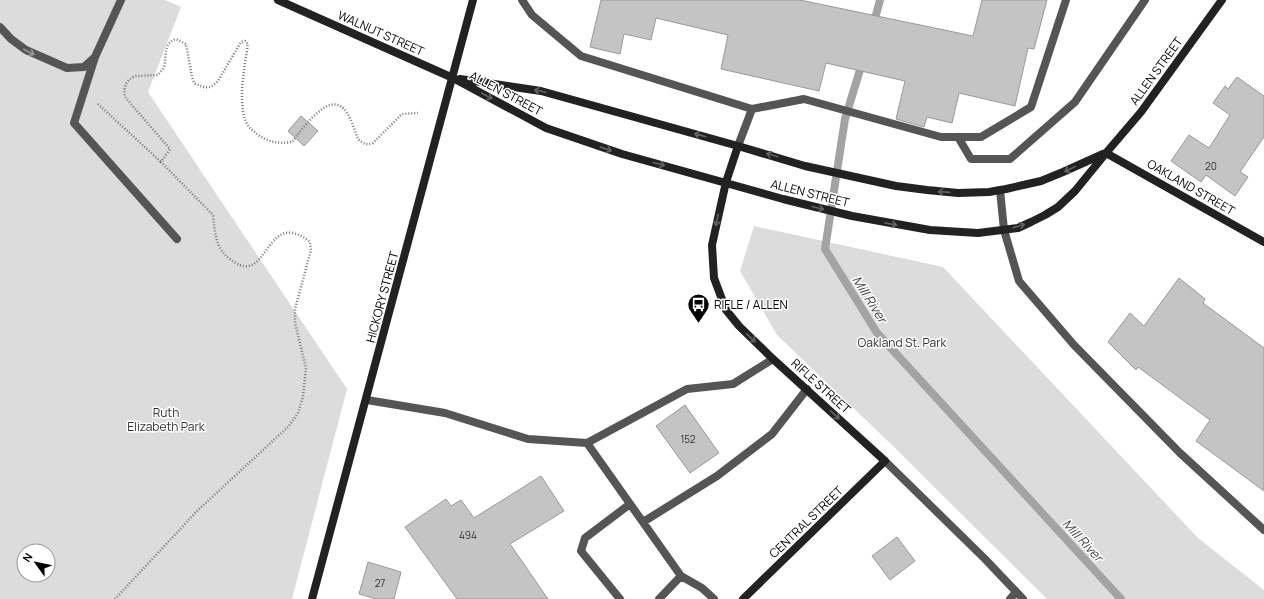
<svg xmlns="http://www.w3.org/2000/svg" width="1264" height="599" viewBox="0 0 1264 599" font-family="Manrope,sans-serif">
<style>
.green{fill:#dcdcdc;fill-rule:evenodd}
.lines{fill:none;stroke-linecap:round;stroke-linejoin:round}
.stream{stroke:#a3a3a3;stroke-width:8}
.building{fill:#c4c4c4;stroke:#999}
.path{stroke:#777;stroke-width:2.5;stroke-dasharray:1 2;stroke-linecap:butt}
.lane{stroke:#555;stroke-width:8}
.street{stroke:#555;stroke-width:8}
.secondary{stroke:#222;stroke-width:8}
.oneway{stroke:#999}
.oneway2{stroke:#646464}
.labels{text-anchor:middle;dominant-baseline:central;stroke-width:3;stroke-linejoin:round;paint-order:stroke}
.number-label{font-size:10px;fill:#313131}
.street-label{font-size:12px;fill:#000;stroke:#fff}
.poi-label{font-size:12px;fill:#000;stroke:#fff;text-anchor:start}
.park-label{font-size:12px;fill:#333;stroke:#fff}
.water-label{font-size:13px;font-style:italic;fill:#444;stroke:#fff}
</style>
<rect width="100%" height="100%" fill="#fff"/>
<!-- green -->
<path class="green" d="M0 0H165L181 7 148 92 347 389 292 599H0ZM24 551H48V575H24Z
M754 226 943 267 1198 538 1264 590V599H1047L893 446 777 335 740 271Z"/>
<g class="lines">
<!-- stream -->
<path class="stream" d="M873 26 880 0
M863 60 845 119 825 249 877 333 1121 599"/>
</g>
<!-- building -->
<path class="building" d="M601 0H800L973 36 982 0H1047L1034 49 1028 48 1015 106 959 93 952 123 927 117 924 127 896 119 905 81 826 63 819 91 721 69 728 35 656 18 651 40 624 34 620 54 590 47Z
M1237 77 1264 96V137L1240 172 1248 177 1235 196 1206 175 1201 182 1171 161 1189 135 1209 148 1230 115 1213 103 1225 86 1228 89Z
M301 116 318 131 304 146 288 131Z
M1179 278 1205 299 1203 303 1264 348V491L1196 441 1210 420 1138 367 1136 370 1108 342 1130 313 1144 326Z
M685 405 719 453 690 473 656 426Z
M541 476 564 511 510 544 548 599H457L405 527 446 499 451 506 461 500 474 518Z
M897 537 915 561 890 580 872 556Z
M368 562 401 572 394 599H376L359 594Z"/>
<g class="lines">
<!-- path -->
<path class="path" d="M98 104 161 162
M115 599 198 510 289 426 298 413 303 397 306 368 295 323V309L311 250 310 242C304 237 294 231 285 233 263 240 260 283 230 259 215 248 215 232 213 215L161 162 170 149 125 97C123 88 126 79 136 76L158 75C160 72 163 70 164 67 167 56 163 43 176 39L186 44 192 77 194 83C205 88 209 90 218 81L241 42 245 41 248 44C245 64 235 112 250 128 252 130 255 132 257 134 268 142 278 144 292 142 302 130 331 86 347 113 352 121 355 131 358 139 363 144 367 145 373 143L402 114 418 113"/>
<!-- lane -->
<path class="lane" d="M522 0 532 15 581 56 752 109
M0 27 11 39 26 50 67 68 84 67 95 57 121 0
M95 57 74 123 177 239
M958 137 971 159H1010L1075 102 1145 0
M738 146 752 109 804 99 941 137H981L1031 107 1066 0
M1000 190 1004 230 1019 281 1074 345 1180 453 1264 530
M367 400 445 413 528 439 587 443 687 389 733 384 773 359
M587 443 681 576
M643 522 717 476 772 434 807 389
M620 599 581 551 585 538 630 504
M659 599 681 576 702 588 714 599
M1010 599 1016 592"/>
<!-- street -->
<path class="street" d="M885 461 985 559 1023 599"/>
<!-- secondary -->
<path class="secondary" d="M278 0 453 78 546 128 622 154 783 199 852 216 930 230 978 233 1018 228 1031 222 1045 215 1058 207 1075 191 1106 153 1141 112 1222 0
M460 79 541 91 738 146 805 166 896 186 927 190 958 193 989 192 1006 189 1041 181 1063 172 1103 154
M738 146 726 182 712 245 714 278 726 310 739 326 773 359 885 461 743 599
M1106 153 1264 242
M312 599 473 0"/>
</g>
<!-- one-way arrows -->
<defs><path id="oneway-shaft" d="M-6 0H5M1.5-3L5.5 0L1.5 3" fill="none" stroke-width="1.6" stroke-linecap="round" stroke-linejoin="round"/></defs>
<use class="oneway" href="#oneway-shaft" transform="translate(29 52) rotate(28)"/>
<g class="oneway2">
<use href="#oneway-shaft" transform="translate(540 91) rotate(-168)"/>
<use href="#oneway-shaft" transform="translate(487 96) rotate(28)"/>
<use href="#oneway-shaft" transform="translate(700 135) rotate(-164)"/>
<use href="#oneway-shaft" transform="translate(606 149) rotate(19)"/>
<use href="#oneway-shaft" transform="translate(772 155) rotate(-163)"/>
<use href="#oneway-shaft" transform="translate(659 164) rotate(15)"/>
<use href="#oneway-shaft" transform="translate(1070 169) rotate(154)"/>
<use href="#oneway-shaft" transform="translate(944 192) rotate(-176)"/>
<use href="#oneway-shaft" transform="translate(818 208) rotate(14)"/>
<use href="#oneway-shaft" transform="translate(717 220) rotate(102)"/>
<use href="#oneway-shaft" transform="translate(891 224) rotate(11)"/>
<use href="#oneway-shaft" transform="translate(1019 226) rotate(-18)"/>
<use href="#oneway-shaft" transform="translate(751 338) rotate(44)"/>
<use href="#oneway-shaft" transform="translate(835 415) rotate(43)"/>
</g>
<!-- icons -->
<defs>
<symbol id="bus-pin" viewBox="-11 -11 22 30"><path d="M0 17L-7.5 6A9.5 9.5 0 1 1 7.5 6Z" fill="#000" stroke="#fff"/><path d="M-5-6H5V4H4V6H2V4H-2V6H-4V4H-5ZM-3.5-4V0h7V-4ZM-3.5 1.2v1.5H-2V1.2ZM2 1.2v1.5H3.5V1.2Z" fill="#fff"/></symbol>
</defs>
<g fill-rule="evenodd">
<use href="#bus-pin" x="686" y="292" width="25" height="34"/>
</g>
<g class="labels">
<!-- number labels -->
<g class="number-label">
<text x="1211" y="166">20</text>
<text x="688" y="439">152</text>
<text x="468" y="535">494</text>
<text x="380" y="583">27</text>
</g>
<!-- street labels -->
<g class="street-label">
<text transform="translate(381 33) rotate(24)">WALNUT STREET</text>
<text transform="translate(1156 71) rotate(-54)">ALLEN STREET</text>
<text transform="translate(506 93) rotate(28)">ALLEN STREET</text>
<text transform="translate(1191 187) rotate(30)">OAKLAND STREET</text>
<text transform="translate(810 193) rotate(14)">ALLEN STREET</text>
<text transform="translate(382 297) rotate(-75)">HICKORY STREET</text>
<text transform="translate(821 386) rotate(42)">RIFLE STREET</text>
<text transform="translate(806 522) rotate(-44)">CENTRAL STREET</text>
</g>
<!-- poi labels -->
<g class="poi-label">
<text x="714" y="304">RIFLE / ALLEN</text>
</g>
<!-- park labels -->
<g class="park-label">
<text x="902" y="342">Oakland St. Park</text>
<text x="166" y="412">Ruth<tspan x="166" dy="14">Elizabeth Park</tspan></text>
</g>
<!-- water labels -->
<g class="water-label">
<text transform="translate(870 299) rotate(58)">Mill River</text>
<text transform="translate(1083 540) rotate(47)">Mill River</text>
</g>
</g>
<!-- north arrow -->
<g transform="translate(36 563) rotate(303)"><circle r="19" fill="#ffffff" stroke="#999999"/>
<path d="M0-3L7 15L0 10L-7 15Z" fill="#000000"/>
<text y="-6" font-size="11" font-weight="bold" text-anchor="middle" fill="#000000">N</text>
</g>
</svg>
